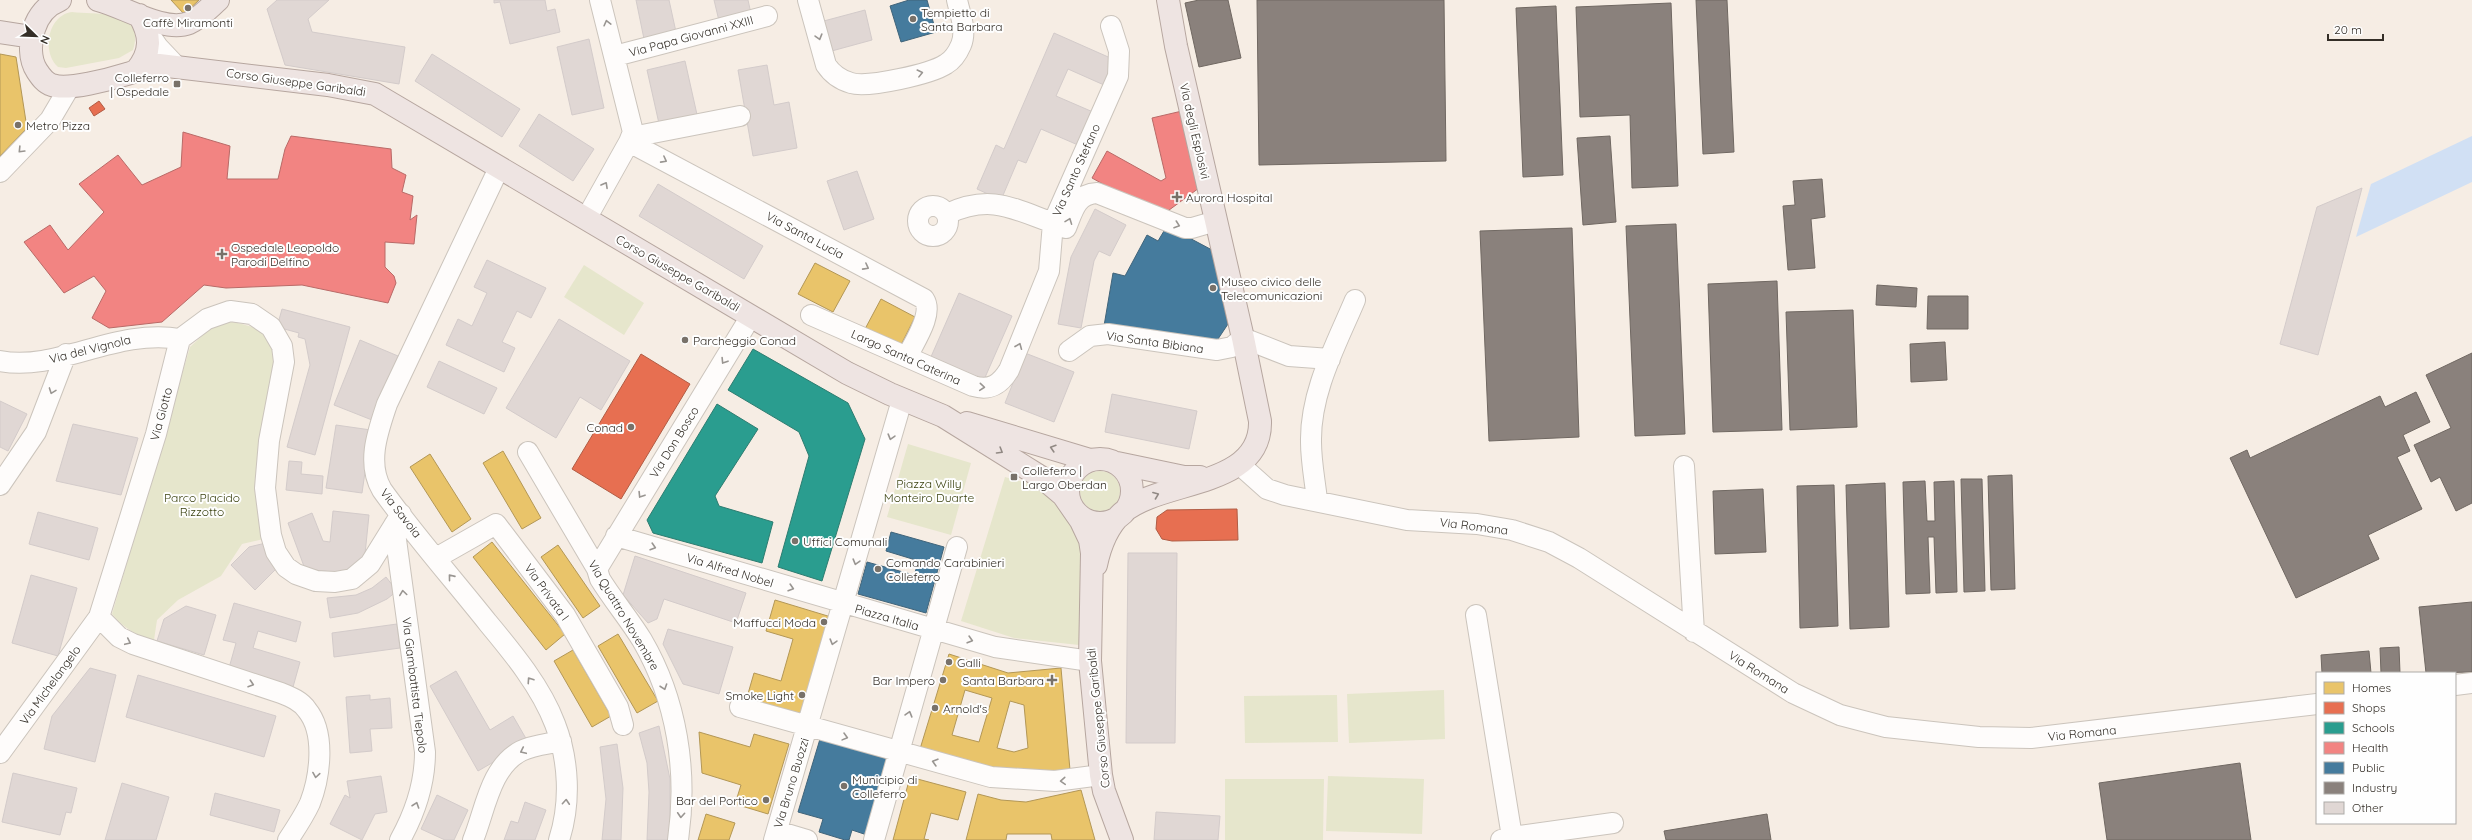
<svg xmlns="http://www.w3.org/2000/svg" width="2472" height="840" viewBox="0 0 2472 840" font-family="Quicksand,sans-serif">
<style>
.green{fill:#e6e6cc}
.water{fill:#d1e0f4}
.homes{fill:#e9c46a;stroke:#b39756;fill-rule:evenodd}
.shops{fill:#e76f51;stroke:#b15c44}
.schools{fill:#2a9d8f;stroke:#2d7c70}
.health{fill:#f28482;stroke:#b96a67}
.public{fill:#457b9d;stroke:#40647a}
.industry{fill:#8a817c;stroke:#706862}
.building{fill:#e0d7d4;stroke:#d3cbca}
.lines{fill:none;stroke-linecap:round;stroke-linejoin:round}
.minor-casing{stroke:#cbc4bc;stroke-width:22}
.major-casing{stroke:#b6a69f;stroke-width:24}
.minor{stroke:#fefcfb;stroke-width:20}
.major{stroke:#eee4e2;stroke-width:22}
.oneway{stroke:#999591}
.oneway2{stroke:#918984}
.poi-dot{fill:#787169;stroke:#fefefe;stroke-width:1.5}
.labels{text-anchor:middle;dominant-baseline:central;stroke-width:4;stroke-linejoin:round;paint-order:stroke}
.poi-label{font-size:12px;fill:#342e27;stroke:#fefefe;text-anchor:start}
.street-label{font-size:12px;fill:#342e27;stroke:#fefefe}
.park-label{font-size:12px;fill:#3a410f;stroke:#fefefe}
</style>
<rect width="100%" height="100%" fill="#f6ede4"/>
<!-- green -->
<path class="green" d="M72 12C98 15 146 9 133 50L119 58 66 68 58 67C41 52 48 15 72 12Z
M584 265 644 303 624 335 564 297Z
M232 322C262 328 266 331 277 360L268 538 242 544 221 576 178 600 157 620 154 640C136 636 124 628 112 614L190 347 214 325Z
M908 444 971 463 951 535 887 517Z
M1080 491a20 20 0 1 1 40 0a20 20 0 1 1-40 0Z
M1005 477 1037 486 1060 509 1077 533 1081 549 1079 645 1014 638 961 621Z
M1444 690 1445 739 1349 743 1347 694Z
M1337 695 1338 742 1245 743 1244 696Z
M1328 776 1424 779 1422 834 1326 831Z
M1225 779H1324L1323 840H1225Z"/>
<!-- water -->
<path class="water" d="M2472 136V182L2356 237 2371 184Z"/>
<!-- homes -->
<path class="homes" d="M171 0H199L184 14Z
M0 54 16 57 27 128 0 156Z
M815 263 850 281 833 312 798 294Z
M881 299 915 317 900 347 865 329Z
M503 451 541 518 522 529 483 463Z
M430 454 471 519 452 532 410 467Z
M492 542 565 634 546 650 473 557Z
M558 545 600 606 583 618 541 557Z
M775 600 831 617 801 720 745 704 754 673 781 681 793 639 766 631Z
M618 634 658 701 637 713 598 646Z
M573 650 611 716 592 727 554 661Z
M949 654 1008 673 1061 668 1070 770 1007 776 920 749ZM965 690 992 698 979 742 952 735ZM1010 701 1024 705 1028 748 1014 752 997 748Z
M699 732 750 747 754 734 789 744 768 814 735 804 741 785 702 773Z
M910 777 966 792 958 820 931 813 924 839 929 840H893Z
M1081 790 1095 840H1052L1051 834H1007L1006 840H966L978 794 1001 800 1026 802Z
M706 814 735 823 729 840H698Z"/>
<!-- shops -->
<path class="shops" d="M99 101 105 109 94 116 89 108Z
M641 354 690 384 621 499 572 469Z
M1237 509 1238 540 1172 541 1162 539 1156 529 1157 517 1167 510Z"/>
<!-- schools -->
<path class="schools" d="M753 349 848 403 865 439 822 581 778 567 809 456 799 432 728 390Z
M717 404 758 429 715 496 719 506 773 522 762 563 653 533 647 520Z"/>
<!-- health -->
<path class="health" d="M1182 111 1199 188 1161 216 1092 178 1107 151 1161 181 1166 178 1152 118Z
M183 132 230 146 227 179H278L285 149 291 136 391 149 392 168 406 175 402 192 413 196 410 220 417 215 414 244 385 242V267L394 276 396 283 388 303 302 285 226 288 204 285 162 322 109 328 92 318 106 291 94 276 64 293 24 242 50 225 68 250 104 212 79 184 118 155 142 185 181 167Z"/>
<!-- public -->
<path class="public" d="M909 0H927L936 32 901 42 890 6Z
M1167 226 1212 250 1228 324 1214 345 1104 326 1113 273 1125 276 1147 235 1158 241Z
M891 532 944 547 926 613 858 594 867 562 914 575 919 561 886 551Z
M820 739 890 760 867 835 852 830 849 840H845L819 832 823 819 798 812Z"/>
<!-- industry -->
<path class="industry" d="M1199 0H1228L1241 58 1199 67 1185 3Z
M1257 0H1444L1446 161 1259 165Z
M1696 0H1727L1734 152 1703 154Z
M1671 3 1678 186 1632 188 1630 115 1580 117 1576 7Z
M1556 6 1563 175 1523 177 1516 8Z
M1610 136 1616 222 1583 225 1577 138Z
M1822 179 1825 217 1811 219 1815 268 1788 270 1783 206 1795 205 1793 181Z
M1676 224 1685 434 1635 436 1626 226Z
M1572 228 1579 437 1489 441 1480 231Z
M1777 281 1782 430 1713 432 1708 284Z
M1877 285 1917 288 1916 307 1876 305Z
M1928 296H1968V329H1927Z
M1853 310 1857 427 1790 430 1786 312Z
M1945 342 1947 380 1911 382 1910 344Z
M2472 353V503L2456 511 2440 477 2431 482 2414 445 2451 428 2426 375Z
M2416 392 2430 422 2403 435 2410 451 2397 457 2422 509 2368 535 2379 559 2296 598 2230 458 2247 450 2250 458 2380 396 2385 407Z
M2012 475 2015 589 1991 590 1988 476Z
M1961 479H1982L1985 591 1964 592Z
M1925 481 1927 521H1935L1934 482 1954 481 1957 592 1936 593 1934 537H1928L1930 593 1906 594 1903 482Z
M1885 483 1889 627 1850 629 1846 485Z
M1834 485 1838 626 1800 628 1797 486Z
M1763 489 1766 552 1715 554 1713 491Z
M2472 602V672L2426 673 2419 607Z
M2399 647 2400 673H2381L2380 648Z
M2369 651 2371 673H2322L2321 655Z
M2240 763 2251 840H2107L2099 783Z
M1767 814 1771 840H1666L1664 831Z"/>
<!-- building -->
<path class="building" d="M277 0H329L308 19 312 32 405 47 399 84 285 65 267 9Z
M494 0H545L547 11 555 9 560 32 510 44 500 2 494 3Z
M636 0H669L676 32 644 39Z
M714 0H748L752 18 720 25Z
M865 10 872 40 828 52 820 22Z
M1054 33 1115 60 1104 85 1068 69 1056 96 1093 112 1078 145 1041 129 1026 163 1018 160 1001 200 977 189 996 145 1004 149Z
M589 39 604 108 572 115 557 47Z
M432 54 520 109 502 137 415 81Z
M685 61 698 119 660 128 647 70Z
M767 65 774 105 789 102 797 148 753 156 738 70Z
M539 114 594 149 573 181 519 146Z
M857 171 874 219 844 230 827 181Z
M658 184 763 246 744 279 639 216Z
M2362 188 2318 355 2280 344 2317 207Z
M1095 209 1126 225 1110 256 1099 251 1094 261 1081 328 1058 324 1071 257Z
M487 260 546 288 531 318 517 311 502 342 515 348 504 372 446 345 458 319 472 326 487 293 474 287Z
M959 293 1012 316 983 382 930 359Z
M282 309 350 327 315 455 287 447 310 365 305 339 298 337 299 333 277 327Z
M559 319 630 361 601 410 580 397 556 438 506 408Z
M360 340 398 356 372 420 334 405Z
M1025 353 1074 372 1054 422 1005 403Z
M439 361 497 388 484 414 427 387Z
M1112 394 1197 411 1189 449 1105 432Z
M0 401 27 414 8 451 0 447Z
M73 424 138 438 121 495 56 481Z
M336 425 371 430 362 493 326 488Z
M289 461 302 462 301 474 323 476 322 494 286 490Z
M333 511 369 515 364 564 350 574 305 569 288 523 312 513 323 541 330 542Z
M38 512 98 528 89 560 29 544Z
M270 542 276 569 255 590 231 565 249 547Z
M1128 553H1177L1175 743H1126Z
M635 556 746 593 736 623 664 599 657 619 648 623 623 595Z
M31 575 77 588 58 656 12 643Z
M386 577 397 591 387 599 358 613 330 618 327 598 356 595 372 588Z
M234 603 301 622 296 642 258 631 253 648 300 662 293 687 229 668 236 643 223 640Z
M186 606 216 615 204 655 157 641 164 619Z
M397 624 400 648 334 657 332 633Z
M668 629 733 647 719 694 683 684 663 644Z
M90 668 116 675 95 762 44 749 52 716Z
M456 671 490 730 513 716 528 742 478 771 430 686Z
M138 675 276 716 264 757 126 717Z
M370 695V700L390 698 392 728 370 729 372 751 350 753 346 697Z
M659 726 670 779V835L669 840H647L649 792 647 763 639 733Z
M617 744 623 788 621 840H602L606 799 600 747Z
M13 773 77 788 71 813 66 812 60 835 2 822Z
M381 776 387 812 375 814 362 840 330 824 345 795 350 798 347 781Z
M122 783 169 797 156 840H105Z
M215 793 280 810 274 832 210 815Z
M437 795 468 810 454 840H445L421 829Z
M525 802 546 810 535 840H504L511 821 518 823Z
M1156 812 1220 816 1218 840H1154Z"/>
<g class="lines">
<defs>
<path id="minor" d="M808 0 826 65C832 74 840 80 851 83 868 88 931 74 946 64 953 60 958 52 961 45 967 31 960 14 957 0
M147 31 158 47 177 67
M615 56 767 16
M632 137 740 116
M629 142 924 299C934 314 914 342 907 357
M499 168 387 404C378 431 366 463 382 490 415 536 453 579 488 623 513 653 541 687 555 724 569 760 571 803 559 840
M0 172 50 120 70 86
M918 221a15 15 0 1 1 30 0a15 15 0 1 1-30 0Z
M947 214C990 194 1012 208 1053 223
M586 219 629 142 633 132 600 0
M1066 228C1073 211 1076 194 1097 193L1185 228H1192L1216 221
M811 315 973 386C990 391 1000 385 1009 370L1049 271 1053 223 1118 76 1119 51 1111 26
M1069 351 1090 336 1108 334 1217 350 1232 347 1243 338 1289 356 1330 359
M0 361C58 372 115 328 180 339
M528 452 597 569 600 579C613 600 629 619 642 640 677 700 688 771 678 840
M1239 464 1267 489 1285 495 1407 520 1477 524 1512 530 1549 542 1579 558 1793 693 1840 715 1886 727 1979 737 2031 738 2317 704
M1684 466 1694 632
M0 485 36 432 66 354
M1317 500C1315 481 1311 462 1311 442 1310 392 1336 345 1355 300
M394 525 425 752C425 784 415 813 400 840
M616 536 995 647 1090 661
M436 558 496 524 565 615 618 707 623 725
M597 569 751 316
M1476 615 1512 837 1501 840
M99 617 119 637 133 644 281 693C291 697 301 701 307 710 326 733 320 777 310 803 304 816 296 828 288 840
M2455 685 2472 683
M740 707 991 777 1055 781 1101 775
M0 753 99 617 156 434 180 339 207 319 230 311 252 314 271 327 282 346 284 362 269 441 265 488 271 535 276 552 286 567 296 574 316 581 335 582 352 579 370 564 401 514
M777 831 807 840
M1512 837 1613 823
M473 840C485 811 490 767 521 751 533 745 548 744 561 741
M774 840 902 400
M874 840 957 547"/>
<path id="major" d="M60 0C47 5 38 16 34 29 30 42 29 59 37 71 41 77 45 83 52 85 67 91 111 79 127 74 139 71 147 65 159 65L328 85 375 94 847 373 890 394 943 416 1044 479 1063 495 1081 521 1090 540 1092 553 1090 661 1101 775 1104 791 1122 840
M98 0C123 6 164 33 189 23 200 18 209 8 218 0
M0 32 32 37
M136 71C152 52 151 35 139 15
M967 423 1090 460
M1068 491a32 32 0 1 1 64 0a32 32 0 1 1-64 0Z
M1117 463 1184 477H1200
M1096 565C1100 546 1108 526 1122 513 1160 479 1262 489 1260 421L1243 338 1176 46 1168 0"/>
</defs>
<!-- minor casing -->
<use href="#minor" class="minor-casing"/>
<!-- major casing -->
<use href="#major" class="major-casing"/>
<!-- minor -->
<use href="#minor" class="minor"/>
<!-- major -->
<use href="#major" class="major"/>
</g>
<!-- one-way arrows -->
<defs><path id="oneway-chevron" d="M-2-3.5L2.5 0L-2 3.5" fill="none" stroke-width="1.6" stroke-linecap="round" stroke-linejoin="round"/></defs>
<g class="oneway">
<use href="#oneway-chevron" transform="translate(607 23) rotate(-104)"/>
<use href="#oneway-chevron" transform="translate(819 37) rotate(74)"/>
<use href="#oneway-chevron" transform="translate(920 73) rotate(-14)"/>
<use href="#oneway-chevron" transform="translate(21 150) rotate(134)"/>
<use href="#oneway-chevron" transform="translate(664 160) rotate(28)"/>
<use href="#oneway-chevron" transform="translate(605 185) rotate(-61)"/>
<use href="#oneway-chevron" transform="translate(1069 221) rotate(-69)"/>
<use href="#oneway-chevron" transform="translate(1177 225) rotate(19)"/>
<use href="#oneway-chevron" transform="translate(866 267) rotate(28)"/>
<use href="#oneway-chevron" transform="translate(1019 346) rotate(-68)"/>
<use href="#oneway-chevron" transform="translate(724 361) rotate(122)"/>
<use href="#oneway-chevron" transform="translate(982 387) rotate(5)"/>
<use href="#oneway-chevron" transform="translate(52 391) rotate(110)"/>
<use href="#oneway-chevron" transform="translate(891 437) rotate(106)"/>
<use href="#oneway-chevron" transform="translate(641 495) rotate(122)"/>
<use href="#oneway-chevron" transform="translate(653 547) rotate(17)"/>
<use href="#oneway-chevron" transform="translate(856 562) rotate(106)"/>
<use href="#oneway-chevron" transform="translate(451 577) rotate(-129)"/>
<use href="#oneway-chevron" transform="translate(791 588) rotate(17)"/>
<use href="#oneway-chevron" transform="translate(403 593) rotate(-98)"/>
<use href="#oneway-chevron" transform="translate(970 640) rotate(16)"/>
<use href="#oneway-chevron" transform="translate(128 642) rotate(25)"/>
<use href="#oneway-chevron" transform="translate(833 642) rotate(106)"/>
<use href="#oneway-chevron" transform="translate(530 680) rotate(-124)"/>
<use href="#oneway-chevron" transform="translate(251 684) rotate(18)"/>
<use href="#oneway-chevron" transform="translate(664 687) rotate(71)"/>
<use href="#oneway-chevron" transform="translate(909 714) rotate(-74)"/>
<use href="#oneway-chevron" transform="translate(845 737) rotate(15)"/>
<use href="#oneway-chevron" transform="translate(523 751) rotate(155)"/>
<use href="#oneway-chevron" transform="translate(935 762) rotate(-164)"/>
<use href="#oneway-chevron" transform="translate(316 775) rotate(99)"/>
<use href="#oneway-chevron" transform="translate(1063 781) rotate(176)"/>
<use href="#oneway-chevron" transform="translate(566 802) rotate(-86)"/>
<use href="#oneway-chevron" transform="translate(416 805) rotate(-71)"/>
<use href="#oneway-chevron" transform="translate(681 815) rotate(94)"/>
</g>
<g class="oneway2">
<use href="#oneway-chevron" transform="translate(1053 448) rotate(-163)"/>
<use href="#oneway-chevron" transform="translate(1000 451) rotate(31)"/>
<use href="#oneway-chevron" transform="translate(1156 495) rotate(-21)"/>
</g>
<!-- markers -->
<g class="poi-dot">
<circle cx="188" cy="8" r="4"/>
<circle cx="913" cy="19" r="4"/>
<rect x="173" y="80" width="8" height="8" rx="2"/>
<circle cx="18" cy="125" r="4"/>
<path d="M1175 191h4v4h4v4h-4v4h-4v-4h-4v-4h4z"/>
<path d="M220 248h4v4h4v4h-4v4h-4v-4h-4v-4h4z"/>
<circle cx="1213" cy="288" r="4"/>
<circle cx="685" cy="340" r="4"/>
<circle cx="631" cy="427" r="4"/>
<rect x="1010" y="473" width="8" height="8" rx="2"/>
<circle cx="795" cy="541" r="4"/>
<circle cx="878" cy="569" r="4"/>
<circle cx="824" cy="622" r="4"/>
<circle cx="949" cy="662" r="4"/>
<circle cx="943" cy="680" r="4"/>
<path d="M1050 674h4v4h4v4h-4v4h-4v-4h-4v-4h4z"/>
<circle cx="802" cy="695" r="4"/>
<circle cx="935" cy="708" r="4"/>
<circle cx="844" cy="786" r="4"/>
<circle cx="766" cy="800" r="4"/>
</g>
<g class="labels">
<!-- poi labels -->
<g class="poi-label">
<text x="921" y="12">Tempietto di<tspan x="921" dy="14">Santa Barbara</tspan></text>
<text x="188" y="22" text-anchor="middle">Caffè Miramonti</text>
<text x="169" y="77" text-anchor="end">Colleferro<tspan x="169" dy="14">| Ospedale</tspan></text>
<text x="26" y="125">Metro Pizza</text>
<text x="1186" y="197">Aurora Hospital</text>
<text x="231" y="247">Ospedale Leopoldo<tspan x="231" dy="14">Parodi Delfino</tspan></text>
<text x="1221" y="281">Museo civico delle<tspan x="1221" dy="14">Telecomunicazioni</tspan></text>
<text x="693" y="340">Parcheggio Conad</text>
<text x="623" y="427" text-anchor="end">Conad</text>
<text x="1022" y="470">Colleferro |<tspan x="1022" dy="14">Largo Oberdan</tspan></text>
<text x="803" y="541">Uffici Comunali</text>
<text x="886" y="562">Comando Carabinieri<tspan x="886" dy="14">Colleferro</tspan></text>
<text x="816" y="622" text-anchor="end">Maffucci Moda</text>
<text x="957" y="662">Galli</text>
<text x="935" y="680" text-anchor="end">Bar Impero</text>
<text x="1044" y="680" text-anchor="end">Santa Barbara</text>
<text x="794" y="695" text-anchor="end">Smoke Light</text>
<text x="943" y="708">Arnold's</text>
<text x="852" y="779">Municipio di<tspan x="852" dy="14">Colleferro</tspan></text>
<text x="758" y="800" text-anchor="end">Bar del Portico</text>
</g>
<!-- street labels -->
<g class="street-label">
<text transform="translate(691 36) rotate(-15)">Via Papa Giovanni XXIII</text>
<text transform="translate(296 82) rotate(8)">Corso Giuseppe Garibaldi</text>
<text transform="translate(1195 131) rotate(77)">Via degli Esplosivi</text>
<text transform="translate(1076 170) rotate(-66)">Via Santo Stefano</text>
<text transform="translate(805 235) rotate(28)">Via Santa Lucia</text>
<text transform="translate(678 273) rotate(30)">Corso Giuseppe Garibaldi</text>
<text transform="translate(1155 342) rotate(8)">Via Santa Bibiana</text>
<text transform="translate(90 349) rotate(-14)">Via del Vignola</text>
<text transform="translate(906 357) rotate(24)">Largo Santa Caterina</text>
<text transform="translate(161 414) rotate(-75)">Via Giotto</text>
<text transform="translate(674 442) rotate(-58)">Via Don Bosco</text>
<text transform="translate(401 513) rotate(52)">Via Savoia</text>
<text transform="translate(1474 526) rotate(7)">Via Romana</text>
<text transform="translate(730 570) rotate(17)">Via Alfred Nobel</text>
<text transform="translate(547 592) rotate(54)">Via Privata I</text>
<text transform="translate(624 615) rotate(59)">Via Quattro Novembre</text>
<text transform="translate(887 617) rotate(16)">Piazza Italia</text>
<text transform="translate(1759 672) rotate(32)">Via Romana</text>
<text transform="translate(50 685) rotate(-54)">Via Michelangelo</text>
<text transform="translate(415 685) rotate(83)">Via Giambattista Tiepolo</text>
<text transform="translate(1098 718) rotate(-96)">Corso Giuseppe Garibaldi</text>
<text transform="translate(2082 733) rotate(-6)">Via Romana</text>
<text transform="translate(791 783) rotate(-73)">Via Bruno Buozzi</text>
</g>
<!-- park labels -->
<g class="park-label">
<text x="929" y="483">Piazza Willy<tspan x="929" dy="14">Monteiro Duarte</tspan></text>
<text x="202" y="497">Parco Placido<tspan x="202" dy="14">Rizzotto</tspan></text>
</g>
</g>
<!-- legend -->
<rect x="2316" y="672" width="140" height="152" fill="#fefefe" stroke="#adaba8"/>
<rect x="2324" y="682" width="20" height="12" fill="#e9c46a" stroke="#adaba8"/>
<text x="2352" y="692" font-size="12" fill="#342e27">Homes</text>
<rect x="2324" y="702" width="20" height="12" fill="#e76f51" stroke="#adaba8"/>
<text x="2352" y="712" font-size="12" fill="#342e27">Shops</text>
<rect x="2324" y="722" width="20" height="12" fill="#2a9d8f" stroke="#adaba8"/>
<text x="2352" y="732" font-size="12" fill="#342e27">Schools</text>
<rect x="2324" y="742" width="20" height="12" fill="#f28482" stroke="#adaba8"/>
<text x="2352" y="752" font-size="12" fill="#342e27">Health</text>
<rect x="2324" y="762" width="20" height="12" fill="#457b9d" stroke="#adaba8"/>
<text x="2352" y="772" font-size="12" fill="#342e27">Public</text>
<rect x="2324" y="782" width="20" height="12" fill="#8a817c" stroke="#adaba8"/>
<text x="2352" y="792" font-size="12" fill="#342e27">Industry</text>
<rect x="2324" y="802" width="20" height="12" fill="#e0d7d4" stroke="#adaba8"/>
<text x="2352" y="812" font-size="12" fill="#342e27">Other</text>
<!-- north arrow -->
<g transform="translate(36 36) rotate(113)" stroke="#fefefe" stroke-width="3" paint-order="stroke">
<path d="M0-3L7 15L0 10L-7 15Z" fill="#342e27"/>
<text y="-6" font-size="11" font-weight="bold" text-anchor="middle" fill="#342e27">N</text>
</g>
<!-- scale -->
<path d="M2328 34v6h55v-6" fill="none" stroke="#342e27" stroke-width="2"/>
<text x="2334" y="34" font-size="12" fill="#342e27" stroke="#fefefe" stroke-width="3" paint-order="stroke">20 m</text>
</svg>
